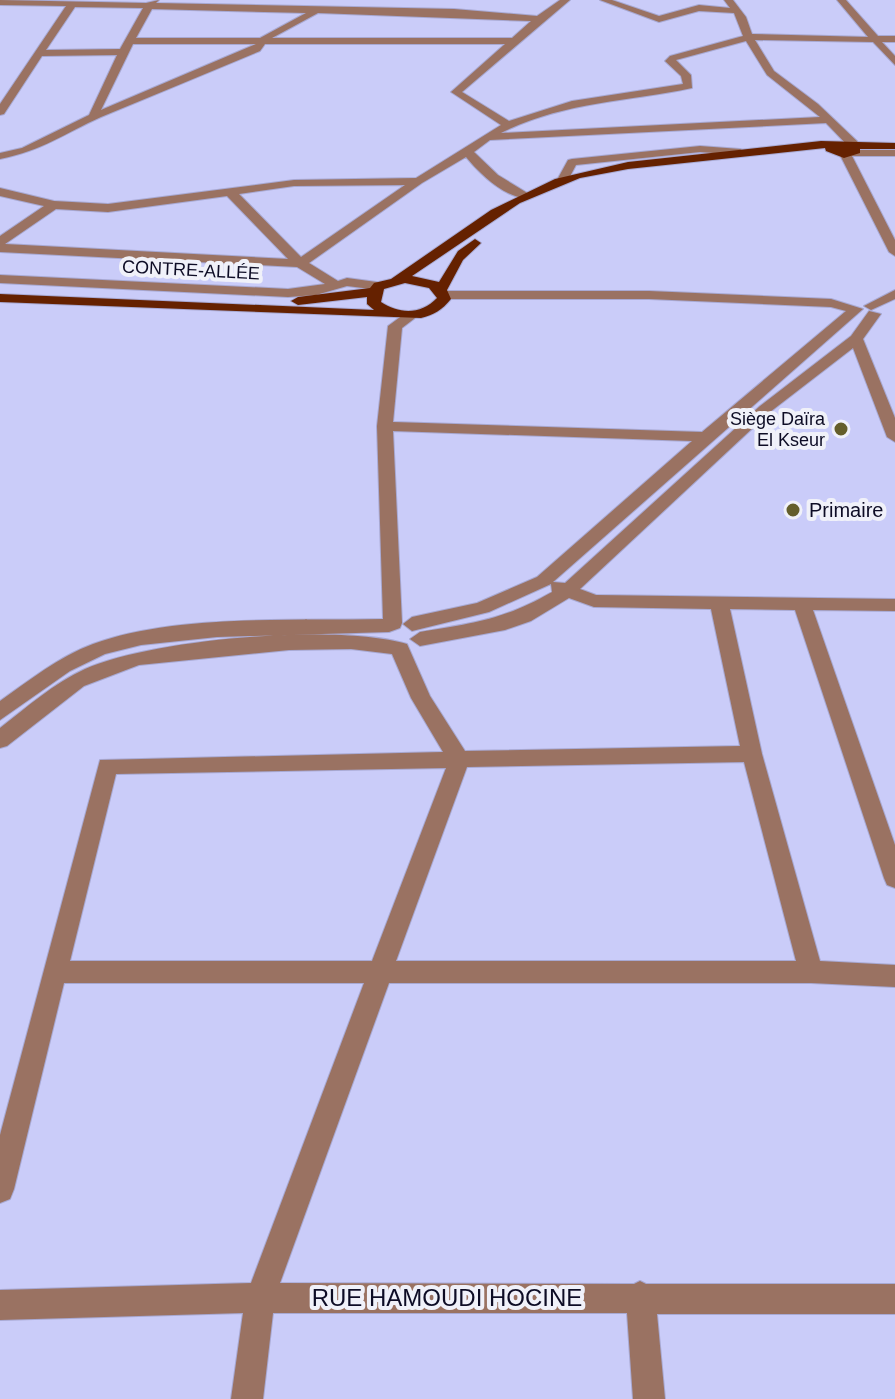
<svg xmlns="http://www.w3.org/2000/svg" width="895" height="1399" viewBox="0 0 895 1399" font-family="Helvetica,sans-serif">
<style>
.lines{fill:none;stroke-linecap:round;stroke-linejoin:round}
.minor-casing{stroke:#a8a9d3;stroke-width:2}
.major-casing{stroke:#a8a9d3;stroke-width:2}
.minor{fill:#9a7262;fill-rule:evenodd}
.major{fill:#652100;fill-rule:evenodd}
.poi-dot{fill:#645e2b;stroke:#f0f1f9;stroke-width:3}
.labels{text-anchor:middle;dominant-baseline:central;stroke-width:8;stroke-linejoin:round;paint-order:stroke}
.far-street-label{font-size:18px;fill:#0d0c25;stroke:#f0f1f9}
.far-poi-label{font-size:18px;fill:#0d0c25;stroke:#f0f1f9;text-anchor:end}
.poi-label{font-size:20px;fill:#0d0c25;stroke:#f0f1f9;text-anchor:start}
.near-street-label{font-size:24px;fill:#0d0c25;stroke:#f0f1f9}
</style>
<rect width="100%" height="100%" fill="#caccf9"/>
<g class="lines">
<defs>
<path id="minor" d="M0 0 146 3 159 0 156 3 454 9 537 16 560 0H570L462 92 509 121 572 101 683 84 681 76 665 61 670 56 743 36 734 13 699 11 659 22 600 0H612L659 16 699 5 730 8 724 0H733L746 17 752 34 868 37 837 0H846L878 36H895V42H882L895 56V65L873 42 755 40 774 71 818 104 859 143V147L852 150 826 123 490 140 474 152 498 175 529 194V198C507 200 480 174 466 157L422 183 309 263 338 281 347 278 384 283 386 286 379 290 347 286 316 295 288 297 0 283V275L288 289 325 284 297 267 0 252V236L44 206 0 196V188L54 201 108 204 294 180 416 178 501 125 451 92 505 44H265L260 51C207 73 154 95 101 117 63 134 44 150 0 159V153L22 148 89 115 117 55 42 56 4 114 0 115V104L66 6 0 5ZM75 7 143 8 120 49 46 50ZM152 9 306 13 260 38H136ZM318 13 531 21 512 38H272ZM746 41 767 75 820 117 501 133C562 102 626 102 692 88L691 75 676 60ZM133 44H256L101 110ZM405 185 301 257 239 194 294 186ZM227 196 288 259 5 244 56 209 108 212Z
M700 146 740 149 746 152 740 155 700 152 576 165 567 182 557 180 568 160 572 159Z
M855 150H895V156H852L895 240V256L889 252 840 155Z
M895 290V299L871 310 864 306Z
M649 291 831 299 863 309 553 582 565 583 760 406 851 336 869 311 881 314 863 339 895 418V442L887 437 853 348 770 412 580 589 596 595 895 599V611L813 610 895 845V888L887 885 884 878 795 610 730 609 762 754 820 961 895 965V987L811 983H389L280 1283 634 1284 640 1281 646 1284H895V1314H657L665 1399H633L627 1313H273L263 1399H231L243 1313 0 1320V1290L251 1283 364 983H64L14 1189 10 1199 0 1203V1135L100 760 443 752 411 698 392 654 351 649 289 650 139 665 84 686 7 746 0 748V728C27 707 54 683 85 669 153 639 337 623 407 644L430 696 465 751 740 746 711 609 594 607 569 598 531 621 505 630 420 646 410 639 420 632C474 623 503 620 552 592L551 584 489 612 412 631 403 624 412 617 477 603 537 577 692 441 393 431 402 623 400 628 389 632 217 637 141 645 105 654 70 671 0 720V701C30 680 58 657 93 644 175 614 295 621 383 619L377 426 388 326 407 312 419 315 402 328 393 422 702 432 846 311 831 307 649 299H444L437 295 444 291ZM744 762 796 961H396L467 767ZM446 768 372 961H70L116 774Z"/>
<path id="major" d="M821 141 895 143V149H860V153L844 158 826 151 825 148 628 169 580 178 520 203 412 276 439 282 458 251 475 239 481 243 463 260 447 290 451 299C442 310 434 315 421 318L0 302V294L374 310 367 304V297L298 305 291 301 298 297 370 288 374 283 391 279 491 210 555 179 628 162ZM405 283 429 288 437 298C421 315 399 314 381 302L384 289Z"/>
</defs>
<!-- minor casing -->
<use href="#minor" class="minor-casing"/>
<!-- major casing -->
<use href="#major" class="major-casing"/>
<!-- minor -->
<use href="#minor" class="minor"/>
<!-- major -->
<use href="#major" class="major"/>
</g>
<!-- markers -->
<g class="poi-dot">
<circle cx="841" cy="429" r="8"/>
<circle cx="793" cy="510" r="8"/>
</g>
<g class="labels">
<!-- far-street labels -->
<g class="far-street-label">
<text transform="translate(191 270) rotate(3)">CONTRE-ALLÉE</text>
</g>
<!-- far-poi labels -->
<g class="far-poi-label">
<text x="825" y="419">Siège Daïra<tspan x="825" dy="21">El Kseur</tspan></text>
</g>
<!-- poi labels -->
<g class="poi-label">
<text x="809" y="510">Primaire</text>
</g>
<!-- near-street labels -->
<g class="near-street-label">
<text x="447" y="1297">RUE HAMOUDI HOCINE</text>
</g>
</g>
</svg>
